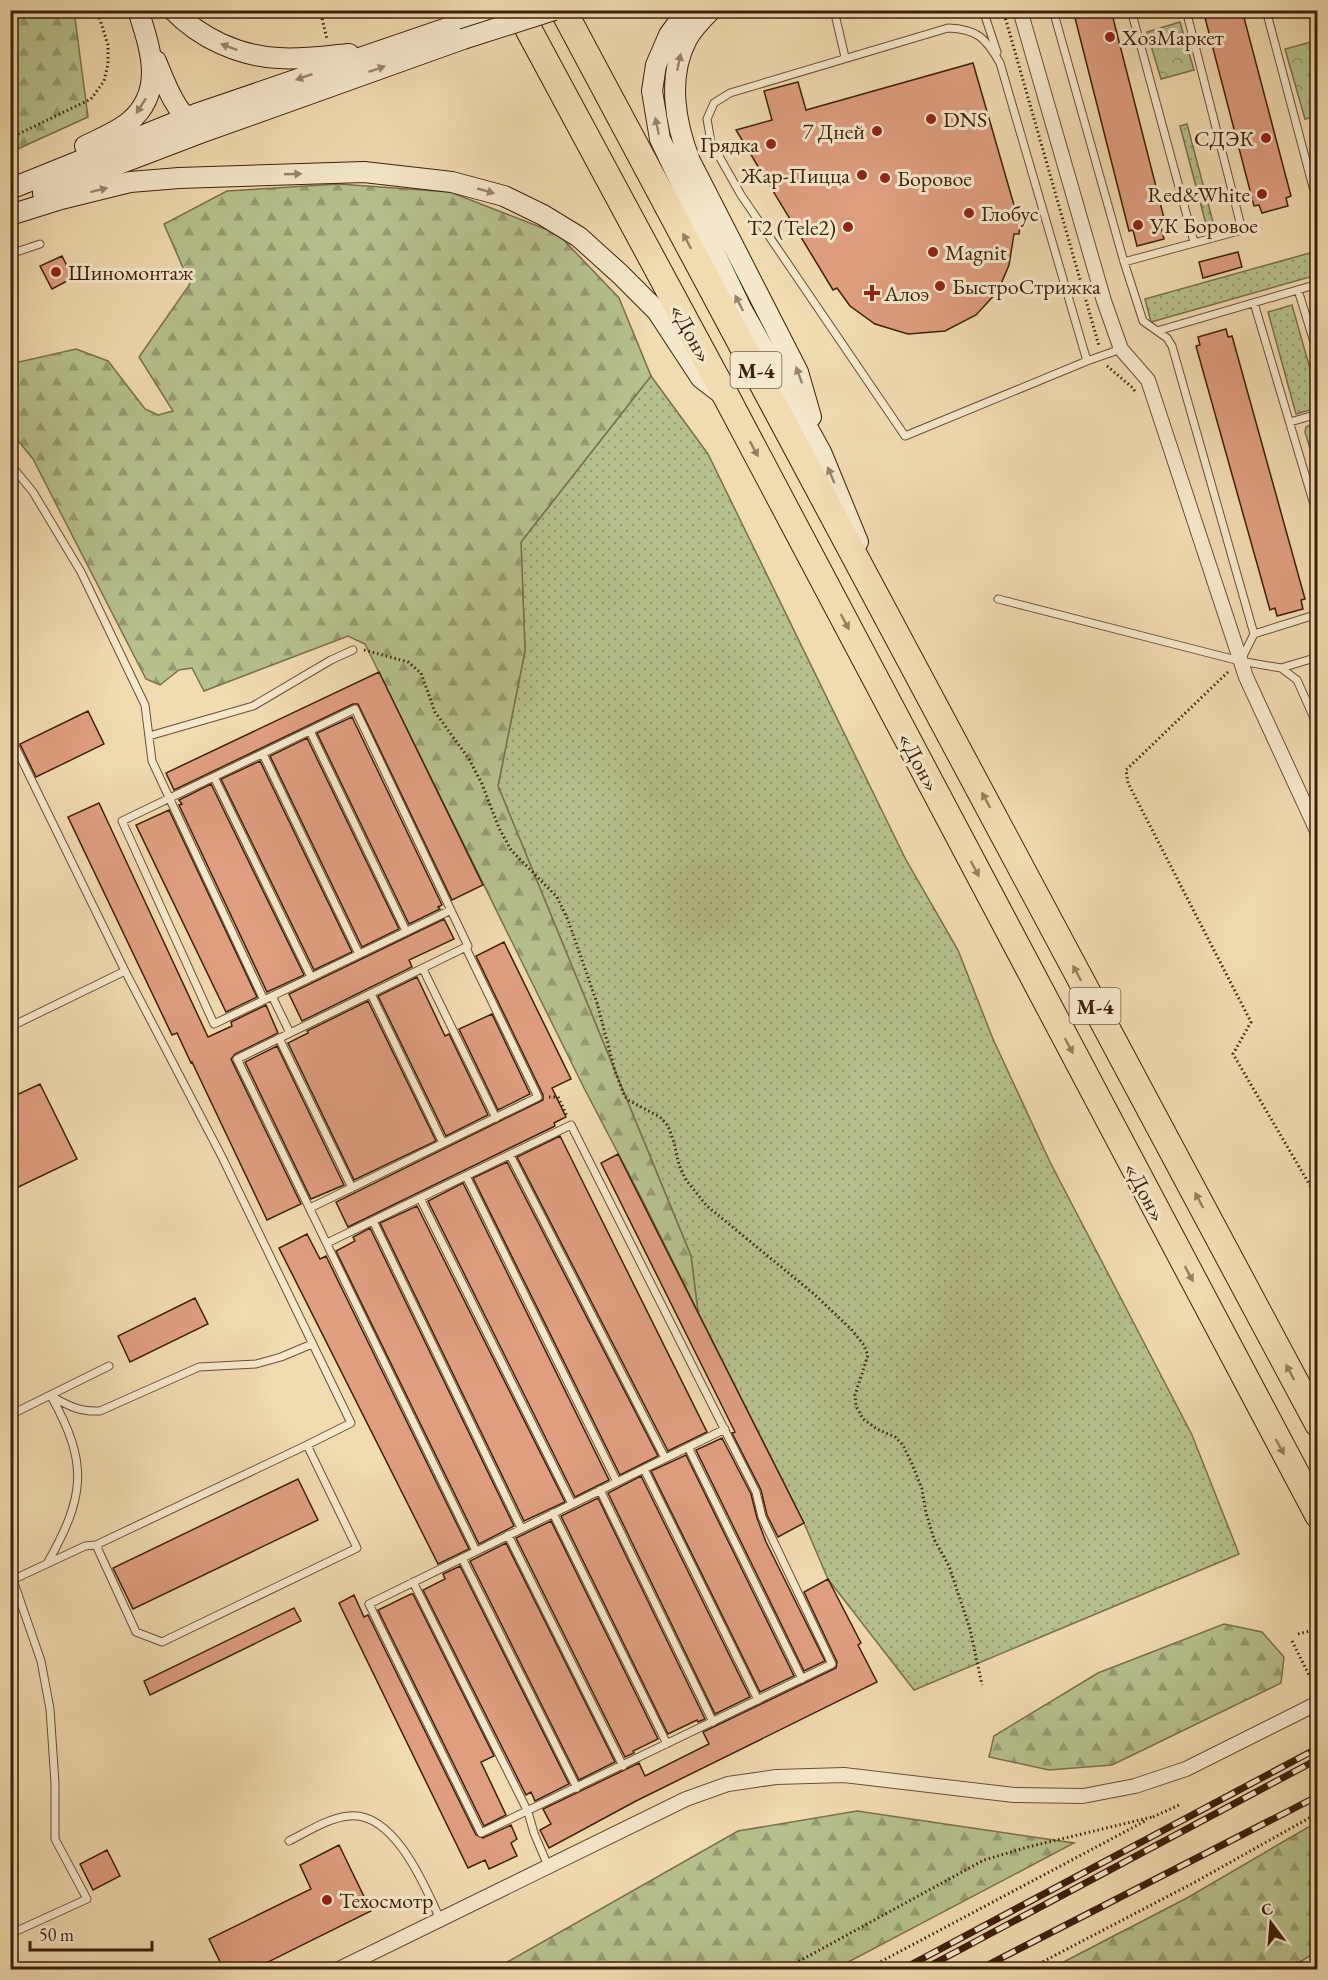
<svg xmlns="http://www.w3.org/2000/svg" width="1328" height="1980" viewBox="0 0 1328 1980" font-family="'EB Garamond',serif">
<style>
.grass{fill:url(#grass-dots);stroke:#7a704c;stroke-width:1.5}
.forest{fill:url(#forest-firs);stroke:#7a704c;stroke-width:1.5}
.park{fill:url(#park-crowns);stroke:#7a704c;stroke-width:1.5}
.building{fill:#df9e80;stroke:#3d200a;stroke-width:1.5}
.lines{fill:none;stroke-linecap:round;stroke-linejoin:round}
.lane-casing{stroke:#6a4f34;stroke-width:9}
.street-casing{stroke:#6a4f34;stroke-width:16}
.secondary-casing{stroke:#3d200a;stroke-width:22}
.highway-casing{stroke:#3d200a;stroke-width:28}
.path{stroke:#3d200a;stroke-width:3;stroke-dasharray:1.5 3;stroke-linecap:butt}
.lane{stroke:#f6e8cc;stroke-width:7}
.street{stroke:#f6e8cc;stroke-width:14}
.secondary{stroke:#f6e8cc;stroke-width:20}
.highway{stroke:#f1dbb1;stroke-width:26}
.rail-casing{stroke:#3d200a;stroke-width:7}
.rail{stroke:#f6e8cc;stroke-width:4.5;stroke-dasharray:14;stroke-linecap:butt}
.secondary-bridge-casing{stroke:#3d200a;stroke-width:22;stroke-linecap:butt}
.secondary-bridge{stroke:#f6e8cc;stroke-width:20}
.oneway{fill:#9a846b}
.oneway2{fill:#977e5e}
.poi-dot{fill:#8f2418;stroke:#f6e8cc;stroke-width:2}
.labels{text-anchor:middle;dominant-baseline:central;stroke-width:6;stroke-linejoin:round;paint-order:stroke}
.shield{fill:#f6e8cc;stroke:#745c44;stroke-width:1.5}
.shield-label{font-size:21px;font-weight:bold;fill:#3d200a}
.poi-label{font-size:22px;fill:#3d200a;stroke:#f6e8cc;text-anchor:start}
.street-label{font-size:22px;fill:#3d200a;stroke:#f6e8cc}
</style>
<defs>
<pattern id="grass-dots" width="8" height="8" patternUnits="userSpaceOnUse" patternTransform="scale(1.5)"><rect width="8" height="8" fill="#b6c18e"/><path d="M2 2h.1M6 6h.1" fill="none" stroke="#959c72" stroke-width="1.8" stroke-linecap="round"/></pattern>
<pattern id="forest-firs" width="22" height="20" patternUnits="userSpaceOnUse" patternTransform="scale(1.5)"><rect width="22" height="20" fill="#b6c18e"/><path d="M5 1l3.5 6h-7zM16 11l3.5 6h-7z" fill="#959c72"/></pattern>
<pattern id="park-crowns" width="20" height="18" patternUnits="userSpaceOnUse" patternTransform="scale(1.5)"><rect width="20" height="18" fill="#b6c18e"/><path d="M2 6a3 3 0 1 1 6 0M12 15a3 3 0 1 1 6 0" fill="none" stroke="#959c72"/></pattern>
</defs>
<rect width="100%" height="100%" fill="#f1dbb1"/>
<filter id="stains"><feTurbulence type="fractalNoise" baseFrequency=".00333" numOctaves="4"/><feColorMatrix values="0 0 0 0 .2 0 0 0 0 .09 0 0 0 0 .02 0 0 0 .5 -.17"/></filter>
<radialGradient id="worn" r=".72"><stop offset=".6" stop-color="#630" stop-opacity="0"/><stop offset="1" stop-color="#630" stop-opacity=".3"/></radialGradient>
<!-- grass -->
<path class="grass" d="M1187 124 1214 226 1207 228 1180 126Z
M1317 251V275L1151 322 1145 299Z
M1292 305 1318 397 1317 408 1296 414 1268 312Z
M651 376 708 454 906 860 958 950 993 1039 1050 1162 1192 1435 1239 1554 914 1690 828 1579 804 1523 698 1312 691 1256 498 786 525 651 521 542Z"/>
<!-- forest -->
<path class="forest" d="M10 11H74L88 117 11 152Z
M339 184 450 192 558 234 619 298 651 376 521 542 525 651 498 786 691 1256 698 1312 642 1199 584 1088 365 644 348 636 204 691 192 668 179 670 160 685 146 679 33 459 11 432 10 364 76 349 108 361 145 409 158 415 173 411 139 357 190 284 164 224 227 191Z
M1224 1624 1262 1632 1284 1657 1281 1683 1112 1765 1049 1770 989 1757 994 1736 1098 1673Z
M857 1811 1074 1843 835 1969H495L738 1831Z
M1317 1822V1952L1287 1969H1050L1187 1898Z"/>
<!-- park -->
<path class="park" d="M1180 22 1194 70 1161 79 1147 32Z
M1315 41 1318 50 1317 116 1305 119 1285 49Z
M1317 422H1318L1317 472 1305 432 1306 427Z"/>
<!-- building -->
<path class="building" d="M1073 10H1111L1165 222 1160 223 1164 239 1137 246 1133 230 1129 231Z
M1203 10H1242L1291 196 1286 198 1288 206 1262 213 1259 205 1254 206Z
M973 63 1020 226 1019 234H1014L1009 265 998 291 976 315 945 331 908 334 875 324 850 306 837 288 833 290 736 130 772 120 764 91 798 82 806 110Z
M1238 252 1242 267 1203 278 1199 262Z
M62 256 73 278 52 289 40 266Z
M1226 329 1228 337 1232 336 1305 599 1301 600 1303 609 1277 616 1275 608 1270 610 1196 346 1200 345 1198 337Z
M379 672 483 885 452 900 358 704H353L174 790 166 773Z
M88 711 104 744 36 777 20 744Z
M352 717 442 905 438 907 440 909 409 924 317 733Z
M307 738 399 929 362 947 270 756Z
M260 761 352 952 314 970 221 779Z
M211 784 304 975 267 992 179 805 182 804 179 800Z
M99 803 208 1037 232 1026 231 1022 266 1005 278 1033 235 1054 231 1059 301 1204 267 1220 192 1062 191 1063 177 1033 172 1035 68 817Z
M169 810 257 997 226 1012 136 825Z
M444 919 454 939 409 960 412 967 302 1021 289 994Z
M504 942 571 1079 552 1088 566 1117 554 1123 555 1126 348 1227 336 1202 543 1100V1095L476 956Z
M417 977 445 1036 449 1034 488 1115 446 1136 378 996Z
M368 1001 436 1141 354 1180 288 1043 308 1033 307 1031Z
M492 1014 530 1094 498 1110 459 1029Z
M277 1046 344 1185 311 1199 245 1062Z
M40 1084 77 1159 10 1191V1098Z
M560 1136 707 1432 668 1451 517 1157Z
M618 1154 804 1523 778 1537 767 1515 761 1490 732 1433 735 1432 601 1163Z
M507 1162 658 1456 620 1475 473 1178Z
M463 1183 609 1480 575 1497 428 1201Z
M417 1206 565 1502 524 1521 380 1223Z
M370 1228 514 1526 479 1544 336 1251 355 1241 353 1237Z
M307 1234 320 1259 326 1256 469 1549 438 1564 279 1248Z
M195 1298 208 1324 130 1362 118 1336Z
M722 1438 751 1494 757 1518 766 1542 825 1661 804 1671 696 1450Z
M686 1455 794 1676 760 1692 651 1471Z
M641 1476 750 1697 715 1714 608 1493Z
M298 1479 318 1520 133 1609 113 1568Z
M598 1498 705 1719 698 1722 697 1720 668 1734 561 1516Z
M551 1521 658 1739 633 1751 634 1753 625 1757 516 1538Z
M506 1543 615 1762 579 1780 470 1561Z
M460 1566 569 1784 535 1801 531 1792 526 1795 423 1590 445 1579 443 1574Z
M828 1579 861 1643 858 1645 877 1682 636 1801 549 1848 540 1830 551 1824 543 1809 639 1763 645 1776 709 1744 703 1732 836 1668 837 1662 804 1592Z
M411 1594H413L494 1756 481 1762 506 1815 484 1826 378 1610Z
M354 1595 364 1617 368 1615 476 1835 483 1838 511 1825 517 1839 511 1843 517 1856 489 1869 485 1860 468 1868 339 1603Z
M294 1608 301 1621 150 1695 144 1681Z
M339 1845 371 1911 252 1970H224L209 1939 311 1889 300 1865Z
M107 1850 120 1876 93 1890 80 1864Z"/>
<g class="lines">
<defs>
<path id="lane" d="M834 10 845 57
M983 10 997 52
M1053 10 1124 262 1143 321 1157 331 1318 284
M1131 10 1194 242
M1266 10 1313 187 1318 186
M10 254 40 244
M1124 262 1242 230 1186 10
M1298 290 1318 355
M1254 303 1318 518
M1157 331 1167 338 1172 346 1254 634 1242 658
M1087 361 1000 63C986 38 977 29 948 28L730 93 714 103 707 119 711 142 741 195 905 436 1087 361 1121 349
M1290 422 1318 414
M10 464 33 492 81 572 145 705 152 761 264 1000
M998 599 1240 661 1281 668 1297 680 1318 727
M1254 634 1318 614
M1281 668 1318 657
M310 731 406 931
M10 736 125 971 222 1157 351 1423 307 1445
M149 736 253 706 331 660 353 650
M263 754 359 954
M214 777 311 977
M451 910 214 1024 122 821 355 709 468 946 237 1059 476 1551
M423 969 496 1118
M371 994 443 1143
M272 996 290 1033
M10 1027 125 971
M279 1038 352 1188
M510 1155 665 1458
M466 1176 617 1482
M420 1198 572 1504
M310 1208 538 1097 466 948
M373 1221 521 1528
M327 1243 571 1125 756 1492 762 1517 832 1664 481 1833 369 1604 725 1429
M51 1396C69 1406 79 1412 100 1411L199 1367 256 1364 281 1357 312 1344
M10 1415 109 1366
M688 1447 802 1679
M644 1469 758 1700
M600 1490 713 1722
M553 1513 667 1744
M508 1535 623 1766
M462 1558 577 1788
M48 1562C85 1496 89 1464 51 1396
M10 1581 85 1546 96 1545 307 1445 357 1548 162 1642 136 1632 96 1545
M413 1582 528 1812 534 1833 548 1866
M289 1841C307 1832 328 1818 349 1816 394 1811 425 1886 440 1919
M10 1934 87 1899 55 1839V1783L50 1709 41 1661 13 1580"/>
<path id="street" d="M1020 10 1104 301 1121 349 1148 380 1246 677 1318 833
M337 1970 686 1799 728 1784 776 1777 844 1775 1014 1795 1083 1796 1135 1786 1186 1769 1318 1703"/>
<path id="secondary" d="M173 10C200 38 239 56 278 58 301 60 326 56 349 54
M687 10 669 35 656 65 652 91 660 139 741 308 821 452 858 542
M711 10C702 19 693 28 687 39 667 77 675 123 690 161L798 372 811 417
M156 61C165 83 175 111 194 125
M85 146C99 139 117 132 129 122 166 91 150 48 138 10
M10 189 196 114 500 10
M43 193 203 132 463 39
M10 215 61 199 130 182 179 178 364 172 452 182 504 196 543 215 579 237 620 274 657 311 701 378 722 394"/>
<path id="highway" d="M518 10 727 398 1318 1515
M563 10 1318 1424"/>
</defs>
<!-- lane casing -->
<use href="#lane" class="lane-casing"/>
<!-- street casing -->
<use href="#street" class="street-casing"/>
<!-- secondary casing -->
<use href="#secondary" class="secondary-casing"/>
<!-- highway casing -->
<use href="#highway" class="highway-casing"/>
<!-- path -->
<path class="path" d="M320 10 327 39
M1003 10 1099 346
M10 138 91 99 104 81 108 64V45L97 10
M1107 366 1133 388 1135 392
M364 650 408 662 421 673 435 712 469 759 482 784 499 828 511 850 557 897 568 920 597 1003 615 1071 624 1095 628 1100 660 1117 668 1126 674 1142 679 1165 686 1180 707 1206 814 1294 851 1329 863 1344 868 1355 855 1395 856 1406 863 1419 877 1429 895 1437 903 1445 912 1464 922 1489 926 1513 934 1539 949 1566 970 1629 982 1685
M1228 672 1126 770 1128 783 1251 1022 1233 1054 1318 1199
M549 1097H558L567 1116
M1298 1634 1318 1629
M1292 1641 1317 1691
M1153 1817 1181 1804
M783 1970 984 1860 1028 1847 1152 1817
M865 1970 1147 1820
M1027 1970 1197 1881 1318 1813"/>
<!-- lane -->
<use href="#lane" class="lane"/>
<!-- street -->
<use href="#street" class="street"/>
<!-- secondary -->
<use href="#secondary" class="secondary"/>
<!-- highway -->
<use href="#highway" class="highway"/>
<defs>
<path id="rail" d="M901 1970 1318 1748
M922 1970 1318 1759
M978 1970 1318 1796"/>
</defs>
<!-- rail casing -->
<use href="#rail" class="rail-casing"/>
<!-- rail -->
<use href="#rail" class="rail"/>
<defs>
<path id="secondary-bridge" d="M463 39 554 10"/>
</defs>
<!-- secondary-bridge casing -->
<use href="#secondary-bridge" class="secondary-bridge-casing"/>
<!-- secondary-bridge -->
<use href="#secondary-bridge" class="secondary-bridge"/>
</g>
<!-- one-way arrows -->
<defs><path id="oneway-solid" d="M-6-.8H1V-3.2L6.5 0L1 3.2V.8H-6Z" transform="scale(1.5)"/></defs>
<g class="oneway">
<use href="#oneway-solid" transform="translate(229 47) rotate(-159)"/>
<use href="#oneway-solid" transform="translate(679 62) rotate(-78)"/>
<use href="#oneway-solid" transform="translate(377 69) rotate(-19)"/>
<use href="#oneway-solid" transform="translate(304 77) rotate(161)"/>
<use href="#oneway-solid" transform="translate(141 106) rotate(123)"/>
<use href="#oneway-solid" transform="translate(657 126) rotate(-102)"/>
<use href="#oneway-solid" transform="translate(293 174) rotate(-2)"/>
<use href="#oneway-solid" transform="translate(99 190) rotate(-14)"/>
<use href="#oneway-solid" transform="translate(486 191) rotate(16)"/>
<use href="#oneway-solid" transform="translate(739 303) rotate(-117)"/>
<use href="#oneway-solid" transform="translate(799 375) rotate(-110)"/>
<use href="#oneway-solid" transform="translate(831 475) rotate(-113)"/>
</g>
<g class="oneway2">
<use href="#oneway-solid" transform="translate(687 241) rotate(-118)"/>
<use href="#oneway-solid" transform="translate(754 449) rotate(62)"/>
<use href="#oneway-solid" transform="translate(845 622) rotate(62)"/>
<use href="#oneway-solid" transform="translate(986 800) rotate(-118)"/>
<use href="#oneway-solid" transform="translate(975 869) rotate(62)"/>
<use href="#oneway-solid" transform="translate(1077 973) rotate(-118)"/>
<use href="#oneway-solid" transform="translate(1069 1046) rotate(62)"/>
<use href="#oneway-solid" transform="translate(1199 1200) rotate(-118)"/>
<use href="#oneway-solid" transform="translate(1189 1274) rotate(62)"/>
<use href="#oneway-solid" transform="translate(1290 1372) rotate(-118)"/>
<use href="#oneway-solid" transform="translate(1280 1447) rotate(62)"/>
</g>
<!-- markers -->
<g class="poi-dot">
<circle cx="1110" cy="37" r="6"/>
<circle cx="931" cy="119" r="6"/>
<circle cx="877" cy="131" r="6"/>
<circle cx="1266" cy="138" r="6"/>
<circle cx="771" cy="144" r="6"/>
<circle cx="862" cy="175" r="6"/>
<circle cx="885" cy="178" r="6"/>
<circle cx="1262" cy="194" r="6"/>
<circle cx="969" cy="213" r="6"/>
<circle cx="1138" cy="225" r="6"/>
<circle cx="848" cy="227" r="6"/>
<circle cx="933" cy="252" r="6"/>
<circle cx="56" cy="272" r="6"/>
<circle cx="940" cy="286" r="6"/>
<path d="M869 284h6v6h6v6h-6v6h-6v-6h-6v-6h6z"/>
<circle cx="327" cy="1900" r="6"/>
</g>
<g class="labels">
<!-- shield labels -->
<g class="shield">
<rect x="730.5" y="352" width="51" height="36" rx="4.5"/>
<rect x="1069.5" y="988" width="51" height="36" rx="4.5"/>
</g>
<g class="shield-label">
<text x="756" y="370">М-4</text>
<text x="1095" y="1006">М-4</text>
</g>
<!-- poi labels -->
<g class="poi-label">
<text x="1122" y="37">ХозМаркет</text>
<text x="943" y="119">DNS</text>
<text x="865" y="131" text-anchor="end">7 Дней</text>
<text x="1254" y="138" text-anchor="end">СДЭК</text>
<text x="759" y="144" text-anchor="end">Грядка</text>
<text x="850" y="175" text-anchor="end">Жар-Пицца</text>
<text x="897" y="178">Боровое</text>
<text x="1250" y="194" text-anchor="end">Red&amp;White</text>
<text x="981" y="213">Глобус</text>
<text x="1150" y="225">УК Боровое</text>
<text x="836" y="227" text-anchor="end">T2 (Tele2)</text>
<text x="945" y="252">Magnit</text>
<text x="68" y="272">Шиномонтаж</text>
<text x="952" y="286">БыстроСтрижка</text>
<text x="884" y="293">Алоэ</text>
<text x="339" y="1900">Техосмотр</text>
</g>
<!-- street labels -->
<g class="street-label">
<text transform="translate(691 333) rotate(61)">«Дон»</text>
<text transform="translate(919 762) rotate(62)">«Дон»</text>
<text transform="translate(1145 1192) rotate(62)">«Дон»</text>
</g>
</g>
<!-- margin -->
<rect width="1328" height="1980" fill="none" stroke="#f1dbb1" stroke-width="36"/>
<rect x="12" y="12" width="1304" height="1956" fill="none" stroke="#3d200a" stroke-width="3"/>
<rect x="18" y="18" width="1292" height="1944" fill="none" stroke="#3d200a" stroke-width="1.5"/>
<!-- north arrow -->
<g transform="translate(1271 1923) rotate(344)" stroke="#f6e8cc" stroke-width="4.5" paint-order="stroke">
<path d="M0-4.5L10 22L0 15L-10 22Z" fill="#3d200a"/>
<text y="-9" font-size="16" font-weight="bold" text-anchor="middle" fill="#3d200a">С</text>
</g>
<!-- scale -->
<path d="M30 1941v9h122v-9" fill="none" stroke="#3d200a" stroke-width="3"/>
<text x="39" y="1941" font-size="18" fill="#3d200a" stroke="#f6e8cc" stroke-width="4.5" paint-order="stroke">50 m</text>
<rect width="100%" height="100%" filter="url(#stains)"/>
<rect width="100%" height="100%" fill="url(#worn)"/>
</svg>
